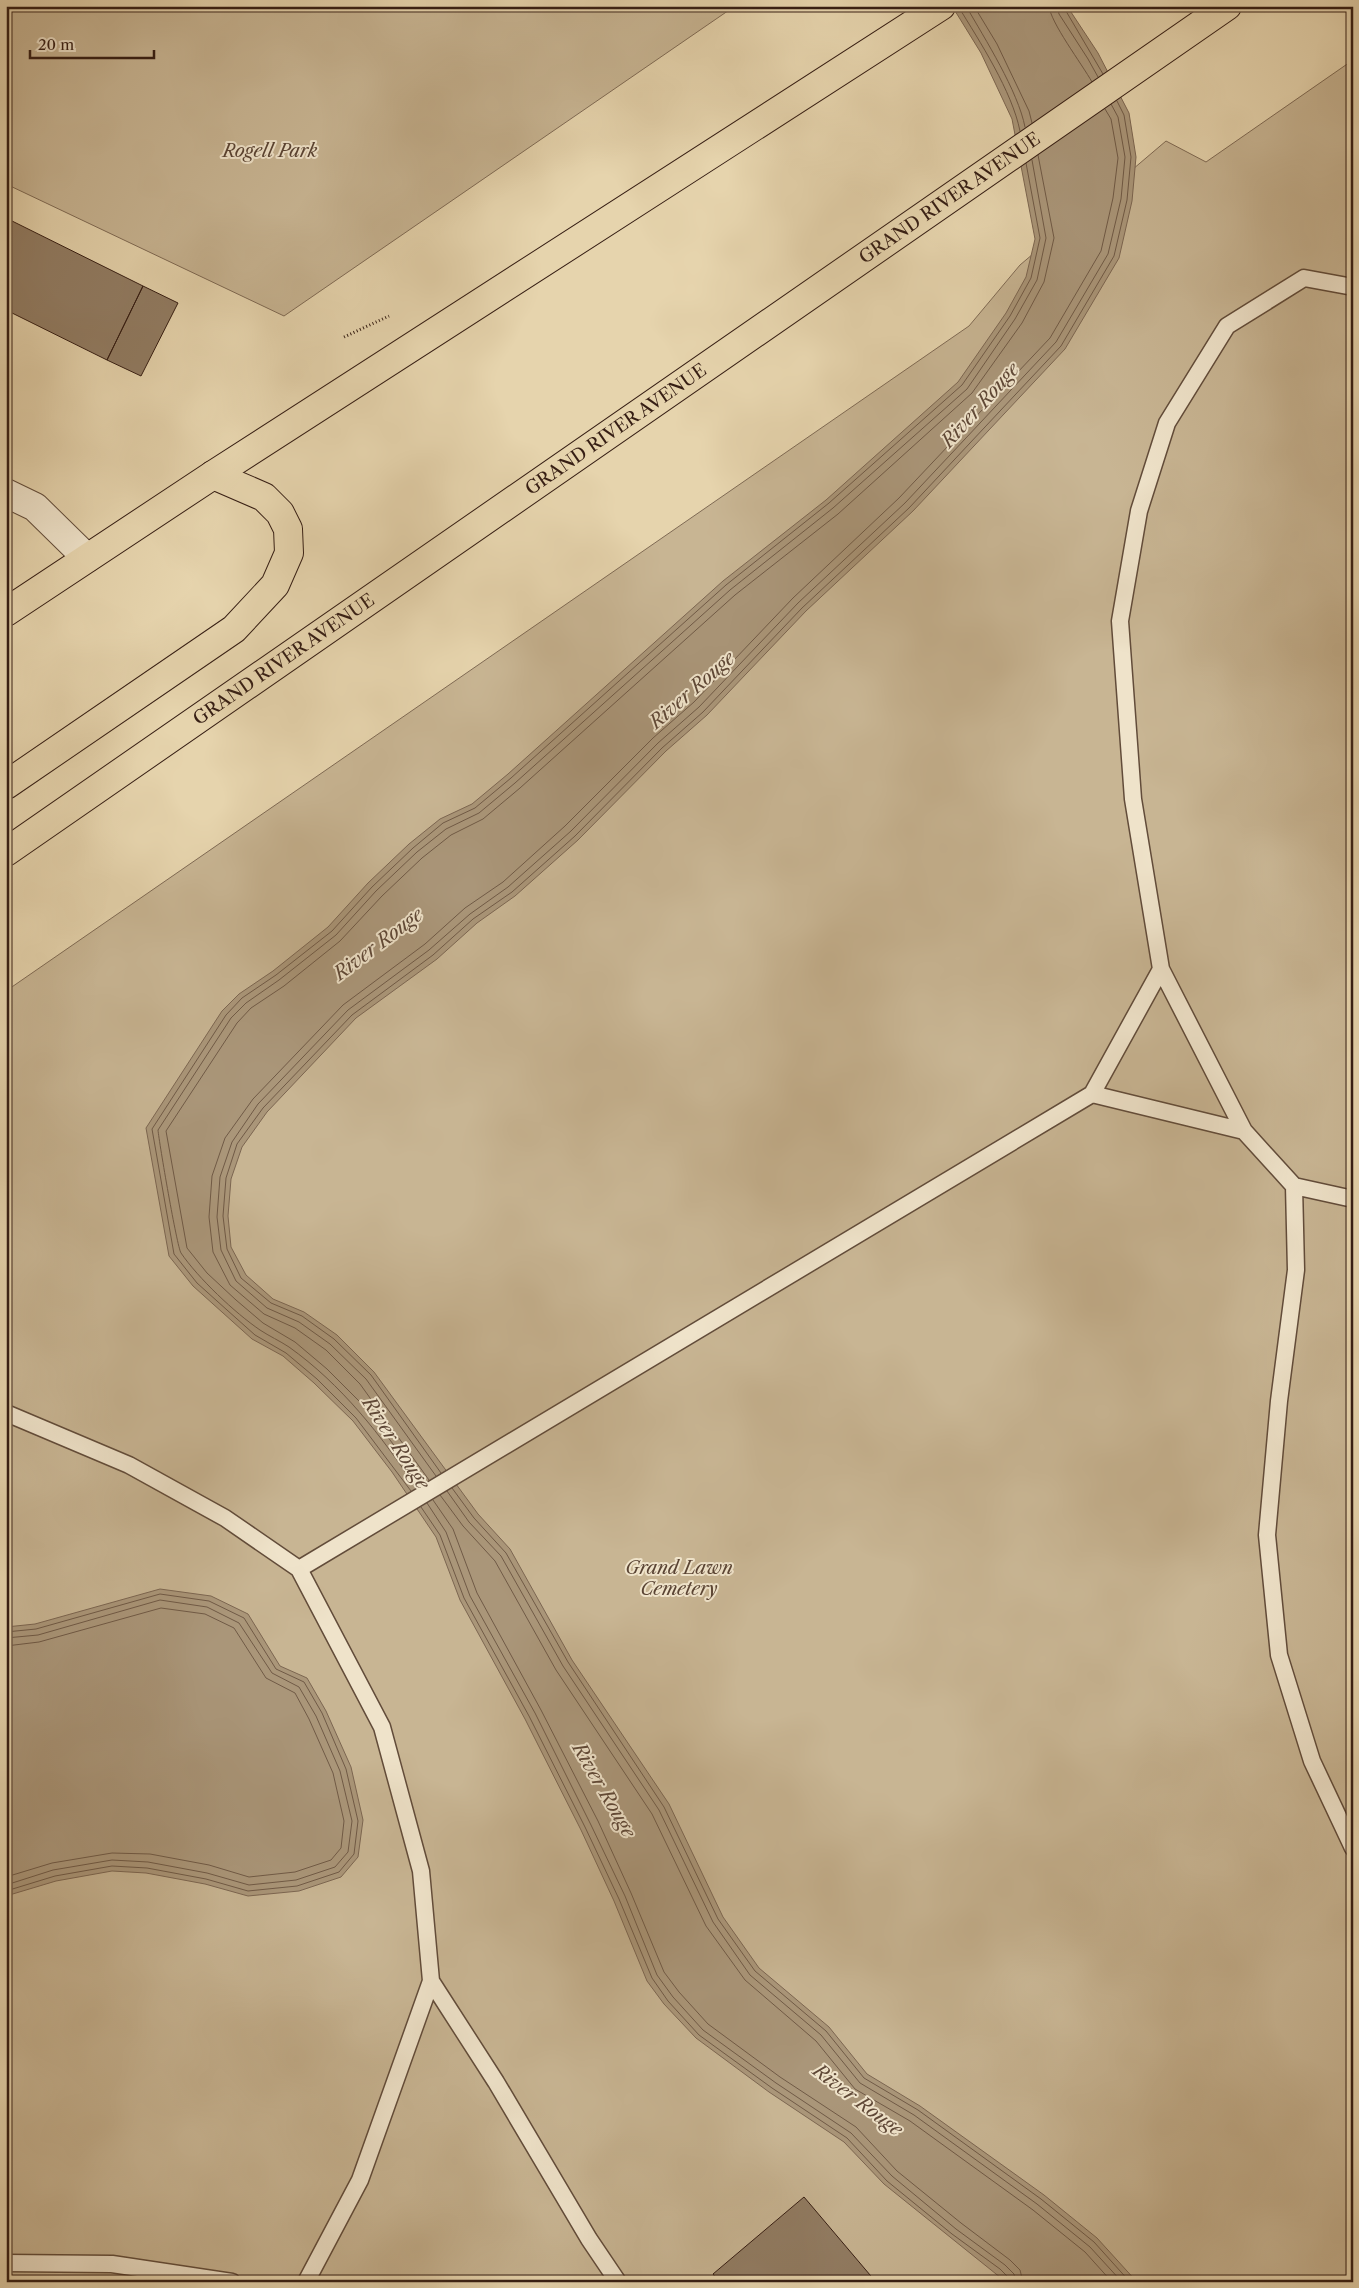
<svg xmlns="http://www.w3.org/2000/svg" width="1359" height="2288" viewBox="0 0 1359 2288" font-family="'Libre Caslon Text',serif">
<style>
.green{fill:#c8b593;stroke:#7f6a54}
.water{fill:#aa9679;stroke:#7c6651}
.lines{fill:none;stroke-linecap:round;stroke-linejoin:round}
.shore{stroke:#705a46;stroke-width:1}
.building{fill:#927d64;stroke:#361e14}
.lane-casing{stroke:#624c3a;stroke-width:19}
.street-casing{stroke:#624c3a;stroke-width:30}
.primary-casing{stroke:#361e14;stroke-width:30}
.path{stroke:#361e14;stroke-width:3;stroke-dasharray:1 2.5;stroke-linecap:butt}
.lane{stroke:#efe3ca;stroke-width:16}
.street{stroke:#efe3ca;stroke-width:28}
.primary{stroke:#e6d4ad;stroke-width:28}
.labels{text-anchor:middle;dominant-baseline:central;stroke-width:4;stroke-linejoin:round;paint-order:stroke}
.park-label{font-size:18px;font-style:italic;fill:#5a4434;stroke:#efe3ca}
.street-label{font-size:18px;fill:#361e14;stroke:#efe3ca}
.water-label{font-size:19px;font-style:italic;fill:#5f4837;stroke:#efe3ca}
</style>
<rect width="100%" height="100%" fill="#e6d4ad"/>
<filter id="stains"><feTurbulence type="fractalNoise" baseFrequency=".004" numOctaves="4"/><feColorMatrix values="0 0 0 0 .2 0 0 0 0 .09 0 0 0 0 .02 0 0 0 .5 -.17"/></filter>
<radialGradient id="worn" r=".72"><stop offset=".6" stop-color="#630" stop-opacity="0"/><stop offset="1" stop-color="#630" stop-opacity=".3"/></radialGradient>
<!-- green -->
<path class="green" d="M6 6H735L284 316 6 184Z
M1353 60V2282H6V991L969 326 1020 265 1166 141 1206 162Z"/>
<!-- water -->
<path class="water" d="M952 6H1067L1098 53 1129 113 1136 157 1132 201 1119 258 1065 349 913 511 806 611 707 715 666 751 578 840 515 896 477 923 437 959 356 1018 267 1112 242 1147 231 1179 228 1216 231 1247 246 1275 273 1299 304 1312 337 1335 374 1372 478 1514 510 1549 572 1660 669 1804 723 1917 759 1968 829 2027 867 2074 920 2106 1044 2195 1097 2238 1137 2282H1006L884 2184 844 2142 769 2092 696 2038 664 2004 647 1981 614 1901 581 1830 525 1719 460 1600 436 1537 392 1472 353 1421 314 1383 283 1356 252 1339 193 1286 169 1256 146 1128 222 1011 239 994 273 971 328 927 368 883 409 844 440 819 472 804 508 774 723 581 826 500 958 382 1006 313 1026 277 1035 239 1012 119 981 53Z
M160 1589 211 1596 248 1614 280 1666 307 1678 326 1711 351 1767 363 1820 358 1857 341 1877 299 1891 248 1896 205 1884 146 1873 112 1871 56 1881 6 1896V1627L35 1624Z"/>
<g class="lines">
<!-- shore -->
<path class="shore" d="M958 6C980 42 1012 91 1020 131
M966 6C985 39 1018 91 1025 127
M974 6 997 44 1029 111 1032 123
M1049 6C1050 22 1082 64 1092 82
M1057 6 1059 14 1088 59 1098 77
M1063 6 1103 74
M441 1473 371 1375 334 1339 302 1316 271 1303 241 1278 227 1249 223 1216 226 1178 237 1144 263 1108 352 1015 433 955 473 919 512 892 575 836 662 748 703 712 802 608 909 508 1061 346 1114 256 1127 200 1131 157 1124 115 1117 101
M436 1476 366 1379 330 1344 299 1322 267 1308 236 1281 221 1250 217 1217 220 1177 232 1142 258 1104 348 1010 429 950 470 914 508 887 571 831 658 743 699 707 798 603 905 503 1056 342 1108 254 1121 199 1125 157 1118 117 1111 104
M429 1480 360 1384 326 1350 295 1328 264 1314 230 1285 213 1252 209 1217 212 1176 225 1138 253 1099 343 1005 425 944 465 908 503 882 565 826 653 738 694 702 793 598 899 498 1050 338 1101 251 1113 198 1118 158 1111 119 1105 109
M423 1484 366 1408 327 1369 295 1342 263 1323 236 1300 207 1273 187 1248 166 1131 237 1023 251 1008 284 986 340 941 382 896 422 858 451 835 483 819 520 788 735 595 838 514 972 393 1022 323 1044 282 1054 238 1038 155
M416 1488C382 1436 341 1384 289 1347 280 1341 269 1336 260 1330 235 1313 198 1278 181 1253 177 1247 159 1142 158 1130L231 1018 246 1003 279 980 336 935 376 891 417 852 446 829 479 813 515 783 730 590 833 508 967 389 1015 319 1037 280 1046 238 1032 160
M452 1488 474 1518 506 1553 568 1662 664 1807 718 1919 755 1971 826 2031 864 2078 918 2110 1041 2199 1094 2242 1130 2282
M411 1491 356 1418 317 1379 286 1353 255 1335 227 1310 197 1283 174 1254 152 1129 226 1015 242 998 276 975 332 931 372 887 413 848 443 823 475 808 511 778 726 585 829 503 962 385 1010 316 1031 278 1040 238 1026 163
M447 1491 469 1522 501 1556 563 1666 659 1810 713 1922 750 1975 821 2035 860 2083 914 2115 1037 2204 1090 2247 1122 2282
M440 1495 463 1526 495 1561 556 1670 652 1814 706 1926 745 1980 816 2041 855 2089 910 2121 1033 2210 1085 2252 1112 2282
M433 1500 453 1529 477 1593 541 1710 598 1821 631 1893 664 1972 679 1992 708 2024 780 2077 856 2127 897 2171 961 2223 1010 2260 1020 2270 1023 2282
M427 1503 446 1532 470 1596 535 1713 591 1825 625 1896 657 1975 673 1997 703 2030 776 2083 851 2133 892 2176 956 2229 1005 2265 1014 2274 1016 2282
M421 1507 440 1535 464 1598 529 1716 585 1827 619 1899 652 1978 668 2001 699 2035 772 2088 847 2138 887 2181 952 2234 1000 2269 1008 2277 1009 2282
M6 1632 36 1629 160 1594 209 1601 244 1618 276 1669 304 1682 322 1713 346 1769 358 1821 354 1854 339 1872 297 1886 248 1891 206 1879 147 1868 112 1866 55 1876 6 1891
M6 1638 38 1635 160 1600 207 1607 239 1623 272 1673 299 1687 316 1716 340 1771 352 1821 348 1852 335 1867 296 1880 249 1885 207 1873 148 1862 112 1860 53 1870 6 1885
M6 1646 39 1642 161 1608 205 1614 234 1628 266 1678 295 1693 309 1719 333 1773 344 1821 341 1848 331 1860 295 1872 249 1877 209 1865 150 1854 112 1853 52 1863 6 1877"/>
</g>
<!-- building -->
<path class="building" d="M6 218 143 286 107 360 6 310Z
M143 286 178 303 141 376 107 360Z
M804 2197 876 2282H719L713 2274Z"/>
<g class="lines">
<defs>
<path id="lane" d="M1161 969 1244 1131
M1092 1094 1161 969 1133 799 1120 621 1139 511 1167 423 1227 326 1304 278 1353 287
M1294 1186 1353 1199
M6 1413 129 1465 225 1518 299 1569 382 1727 421 1871 431 1981 360 2180 306 2282
M299 1569 1092 1094 1244 1131 1294 1186 1296 1270 1279 1401 1267 1535 1279 1655 1312 1761 1353 1848
M431 1981 496 2082 589 2239 618 2282
M6 2263 112 2264 232 2282"/>
<path id="street" d="M6 493 35 507 87 558"/>
<g id="primary">
<path d="M6 612 213 475 941 6"/>
<path d="M6 785 234 629 275 585 289 553 288 529 280 513 264 497 213 475"/>
<path id="s1" d="M6 852 1227 6"/>
</g>
</defs>
<!-- lane casing -->
<use href="#lane" class="lane-casing"/>
<!-- street casing -->
<use href="#street" class="street-casing"/>
<!-- primary casing -->
<use href="#primary" class="primary-casing"/>
<!-- path -->
<path class="path" d="M344 337 389 316"/>
<!-- lane -->
<use href="#lane" class="lane"/>
<!-- street -->
<use href="#street" class="street"/>
<!-- primary -->
<use href="#primary" class="primary"/>
</g>
<g class="labels">
<!-- park labels -->
<g class="park-label">
<text x="270" y="151">Rogell Park</text>
<text x="679" y="1568">Grand Lawn<tspan x="679" dy="21">Cemetery</tspan></text>
</g>
<!-- street labels -->
<g class="street-label">
<text stroke="none"><textPath href="#s1" startOffset="1148">GRAND RIVER AVENUE</textPath></text>
<text stroke="none"><textPath href="#s1" startOffset="742">GRAND RIVER AVENUE</textPath></text>
<text stroke="none"><textPath href="#s1" startOffset="338">GRAND RIVER AVENUE</textPath></text>
</g>
<!-- water labels -->
<g class="water-label">
<text transform="translate(980 405) rotate(-48)">River Rouge</text>
<text transform="translate(692 690) rotate(-41)">River Rouge</text>
<text transform="translate(378 944) rotate(-37)">River Rouge</text>
<text transform="translate(396 1443) rotate(57)">River Rouge</text>
<text transform="translate(604 1790) rotate(60)">River Rouge</text>
<text transform="translate(858 2100) rotate(37)">River Rouge</text>
</g>
</g>
<!-- margin -->
<rect width="1359" height="2288" fill="none" stroke="#e6d4ad" stroke-width="25"/>
<rect x="8" y="8" width="1344" height="2273" fill="none" stroke="#361e14" stroke-width="2.5"/>
<rect x="12" y="12" width="1334" height="2263" fill="none" stroke="#361e14"/>
<!-- scale -->
<path d="M30 50v8h124v-8" fill="none" stroke="#361e14" stroke-width="2.5"/>
<text x="38" y="50" font-size="15" fill="#361e14" stroke="#efe3ca" stroke-width="4" paint-order="stroke">20 m</text>
<rect width="100%" height="100%" filter="url(#stains)"/>
<rect width="100%" height="100%" fill="url(#worn)"/>
</svg>
